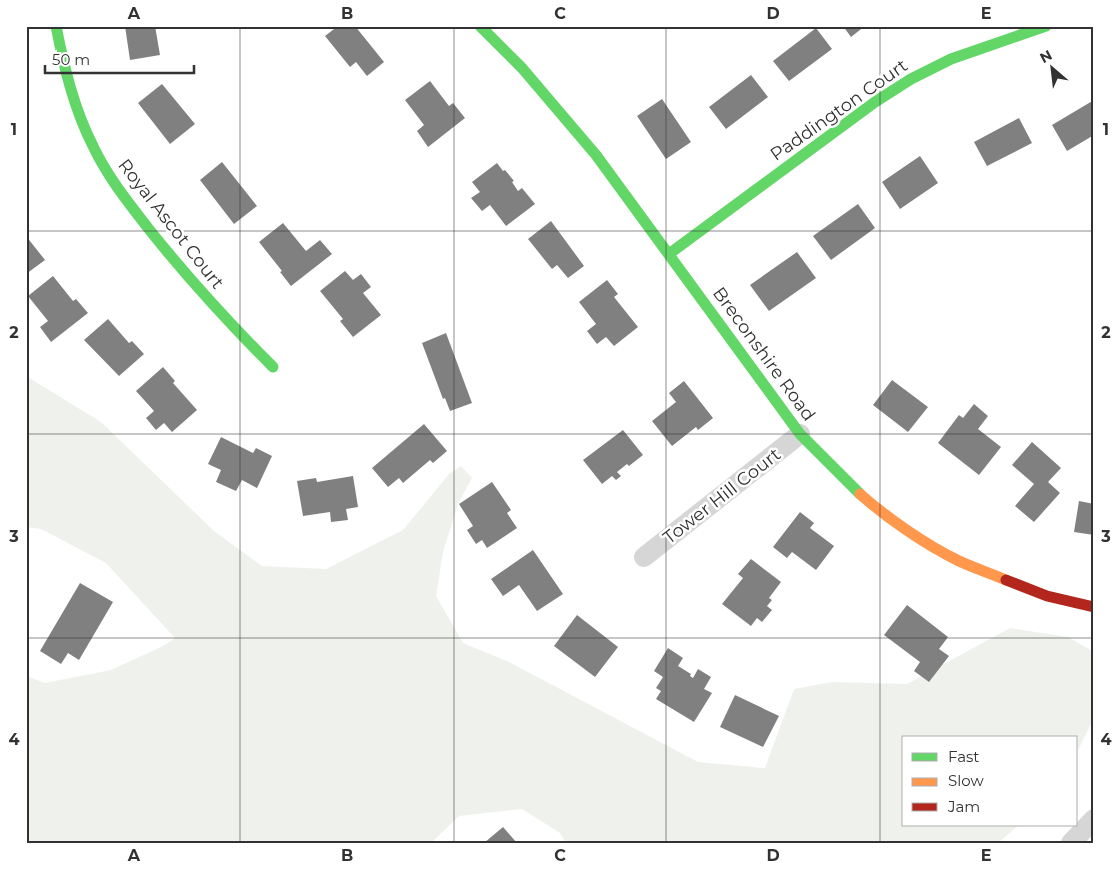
<svg xmlns="http://www.w3.org/2000/svg" width="1120" height="869" viewBox="0 0 1120 869" font-family="Montserrat,sans-serif">
<style>
.green{fill:#eff2ec}
.building{fill:#808080}
.lines{fill:none;stroke-linecap:round;stroke-linejoin:round}
.street{stroke:#d6d6d6;stroke-width:20}
.fast{stroke:#63d668;stroke-width:11}
.slow{stroke:#ff974d;stroke-width:11}
.jam{stroke:#b3261e;stroke-width:11}
.grid{fill:none;stroke:#323232;stroke-width:1;stroke-opacity:0.55}
.labels{text-anchor:middle;dominant-baseline:central;stroke-width:5;stroke-linejoin:round;paint-order:stroke}
.street-label{font-size:18px;fill:#323232;stroke:#fff}
.neatline{fill:none;stroke:#323232;stroke-width:2}
.grid-label{font-size:16px;text-anchor:middle;font-weight:bold;fill:#323232}
</style>
<rect width="100%" height="100%" fill="#fff"/>
<!-- green -->
<path class="green" d="M26 376 101 422 214 531 262 566 326 569 403 530 449 474 461 466 472 478 458 504 443 552 436 596 463 643 509 662 698 762 765 768 794 689 832 682 907 684 1010 628 1068 637 1094 652V718L1076 754V738H904V825H1019L998 843H566L560 833 522 809 459 816 431 843H26V676L45 683 111 670 163 646 175 638 106 563 41 529 26 527Z"/>
<!-- building -->
<path class="building" d="M125 26H155L160 55 130 60Z
M338 26H355L384 62 367 76 356 62 350 67 325 36Z
M843 26H865L851 37Z
M816 28 832 49 789 81 773 61Z
M751 75 768 97 726 129 709 107Z
M430 81 449 106 453 103 465 118 428 147 417 131 424 125 405 100Z
M162 84 195 124 170 144 138 103Z
M662 99 691 142 666 159 637 116Z
M1094 100V135L1067 151 1052 125Z
M1019 118 1032 143 987 166 974 142Z
M920 156 938 183 900 209 882 182Z
M222 162 257 206 234 224 200 180Z
M497 163 503 171 505 170 514 181 512 182 518 191 522 188 535 204 506 226 490 205 482 211 471 198 480 192 472 182Z
M858 204 875 228 831 260 813 236Z
M551 221 584 266 568 278 557 265 552 269 528 239Z
M283 223 306 251 320 240 332 254 291 286 280 272 282 271 259 242Z
M26 236 45 260 26 274Z
M797 252 816 278 769 311 750 285Z
M345 271 353 280 361 274 371 287 363 293 381 315 353 337 340 321 343 319 320 291Z
M53 276 73 301 76 299 88 313 51 342 40 327 48 321 28 296Z
M607 280 618 294 614 297 638 327 614 346 606 337 597 344 587 331 596 324 579 302Z
M108 319 129 343 132 341 144 354 119 376 84 340Z
M446 333 472 403 450 411 445 398 443 399 422 343Z
M163 367 175 381 173 383 197 410 172 432 164 423 156 430 146 418 154 411 136 391Z
M892 380 928 407 908 432 873 405Z
M684 381 713 418 698 430 696 427 672 446 652 421 676 402 669 393Z
M974 404 988 416 978 429 1001 447 979 475 938 443 959 415 963 418Z
M424 424 447 451 433 463 430 460 403 483 399 478 388 487 372 468Z
M623 430 643 455 629 466 627 464 617 472 621 476 616 480 612 476 602 484 583 460Z
M221 437 253 453 256 448 272 456 257 488 242 480 236 491 216 482 221 470 208 464Z
M1032 442 1061 468 1048 482 1060 493 1034 522 1015 506 1034 484 1012 465Z
M353 476 358 507 346 509 348 520 331 522 330 512 303 516 297 481 316 478 317 482Z
M492 482 511 510 507 513 517 528 487 548 482 540 476 544 467 530 473 526 459 504Z
M1079 501 1094 504V535L1074 532Z
M800 512 814 523 810 528 834 546 816 570 792 552 787 558 773 547Z
M533 550 563 594 537 611 519 585 503 596 491 579Z
M751 559 781 582 769 598 772 600 767 606 772 610 762 622 757 618 751 626 722 604 743 578 738 574Z
M80 583 113 602 79 660 68 653 61 664 40 651Z
M907 605 948 637 939 649 949 656 929 682 914 671 920 662 884 635Z
M577 615 618 647 595 677 554 646Z
M668 648 683 658 678 666 691 674 690 676 693 678 698 669 711 677 704 689 712 693 694 722 656 699 661 691 656 688 663 677 654 671Z
M735 695 779 716 763 747 720 727Z
M503 827 517 843H484Z"/>
<g class="lines">
<!-- street -->
<path class="street" d="M644 557 800 434
M1071 843 1094 819"/>
<!-- fast -->
<path class="fast" d="M56 26C64 67 74 109 93 146 107 176 128 202 148 228 187 277 229 323 273 367
M480 26 522 68 596 155 800 434 860 494
M669 254 875 102 911 79 951 59 1046 26"/>
<!-- slow -->
<path class="slow" d="M860 494C887 518 926 545 959 561 974 568 990 573 1006 580"/>
<!-- jam -->
<path class="jam" d="M1006 580 1047 596 1094 607"/>
</g>
<!-- grid -->
<path class="grid" d="M240 26V843M454 26V843M666 26V843M880 26V843M26 231H1094M26 434H1094M26 638H1094"/>
<g class="labels">
<!-- street labels -->
<g class="street-label">
<text transform="translate(839 110) rotate(-35)">Paddington Court</text>
<text transform="translate(171 224) rotate(52)">Royal Ascot Court</text>
<text transform="translate(764 354) rotate(54)">Breconshire Road</text>
<text transform="translate(722 496) rotate(-38)">Tower Hill Court</text>
</g>
</g>
<!-- border -->
<rect width="1120" height="869" fill="none" stroke="#ffffff" stroke-width="55"/>
<!-- legend -->
<rect x="902" y="736" width="175" height="90" fill="#ffffff" stroke="#adadad"/>
<rect x="912" y="753" width="25" height="8" fill="#63d668" stroke="#adadad"/>
<text x="948" y="762" font-size="15" fill="#323232">Fast</text>
<rect x="912" y="778" width="25" height="8" fill="#ff974d" stroke="#adadad"/>
<text x="948" y="786" font-size="15" fill="#323232">Slow</text>
<rect x="912" y="803" width="25" height="8" fill="#b3261e" stroke="#adadad"/>
<text x="948" y="812" font-size="15" fill="#323232">Jam</text>
<!-- north arrow -->
<g transform="translate(1052 68) rotate(332)" stroke="#ffffff" stroke-width="4" paint-order="stroke">
<path d="M0-4L9 19L0 12L-9 19Z" fill="#323232"/>
<text y="-8" font-size="14" font-weight="bold" text-anchor="middle" fill="#323232">N</text>
</g>
<!-- scale -->
<path d="M45 65v8h149v-8" fill="none" stroke="#323232" stroke-width="2.5"/>
<text x="52" y="65" font-size="15" fill="#323232" stroke="#ffffff" stroke-width="4" paint-order="stroke">50 m</text>
<rect x="28" y="28" width="1064" height="814" class="neatline"/>
<g class="grid-label">
<text x="134" y="19">A</text>
<text x="347" y="19">B</text>
<text x="560" y="19">C</text>
<text x="773" y="19">D</text>
<text x="986" y="19">E</text>
<text x="14" y="135">1</text>
<text x="1106" y="135">1</text>
<text x="14" y="338">2</text>
<text x="1106" y="338">2</text>
<text x="14" y="542">3</text>
<text x="1106" y="542">3</text>
<text x="14" y="745">4</text>
<text x="1106" y="745">4</text>
<text x="134" y="861">A</text>
<text x="347" y="861">B</text>
<text x="560" y="861">C</text>
<text x="773" y="861">D</text>
<text x="986" y="861">E</text>
</g>
</svg>
